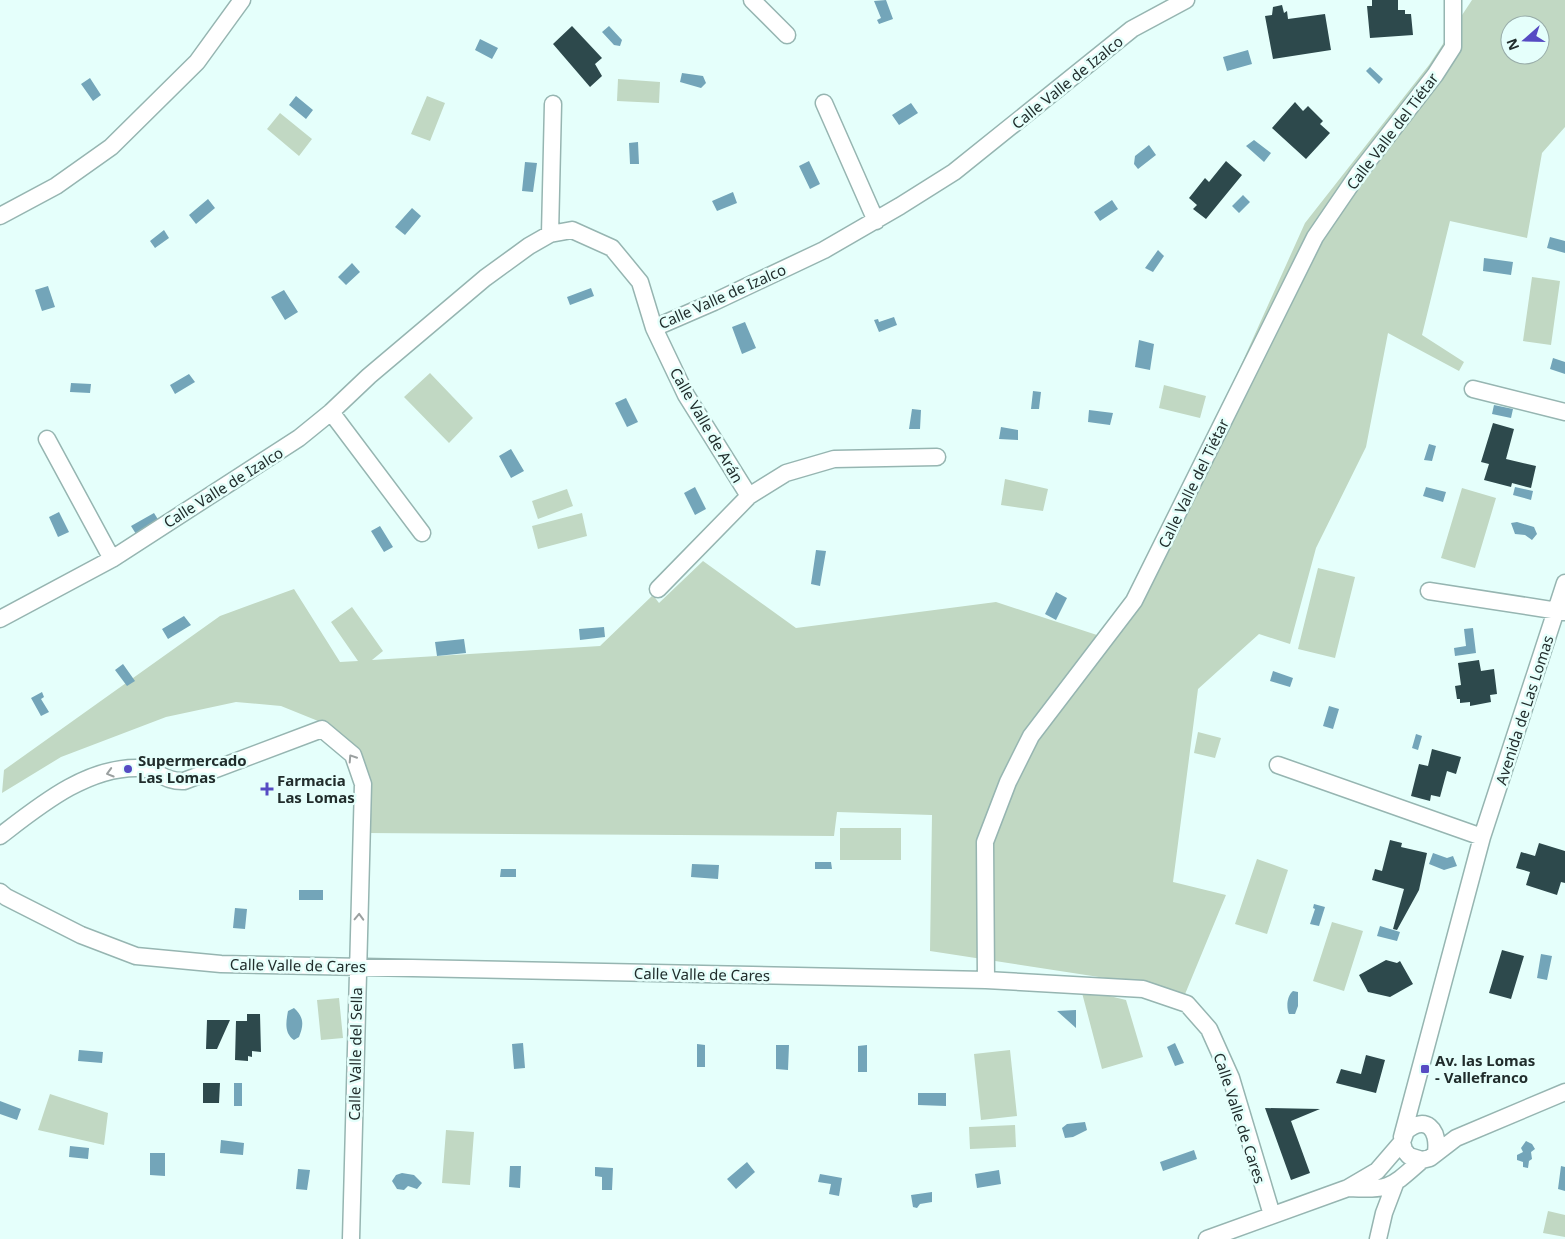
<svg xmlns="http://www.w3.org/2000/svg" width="1565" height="1239" viewBox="0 0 1565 1239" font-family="'Noto Sans',sans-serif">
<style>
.green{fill:#c1d8c3;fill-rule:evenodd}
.water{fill:#73a5b9}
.building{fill:#2d494c}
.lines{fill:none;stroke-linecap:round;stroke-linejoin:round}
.street-casing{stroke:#96b5b1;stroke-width:19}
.street{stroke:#fff;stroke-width:16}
.oneway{stroke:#9ba0a0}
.poi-dot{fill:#564bc3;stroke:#e5fffb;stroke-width:2}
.labels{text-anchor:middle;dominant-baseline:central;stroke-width:5;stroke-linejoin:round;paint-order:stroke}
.street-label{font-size:15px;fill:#212d2c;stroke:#e5fffb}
.poi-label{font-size:15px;font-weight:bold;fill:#212d2c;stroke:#e5fffb;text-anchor:start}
</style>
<rect width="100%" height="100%" fill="#e5fffb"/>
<!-- green -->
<path class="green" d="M1472 0H1565V127L1542 153 1527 238 1450 221 1422 335 1464 362 1459 371 1388 333 1366 447 1316 548 1290 644 1259 634 1198 689 1173 882 1226 895 1183 999 1138 983 930 951 932 815 837 812 834 836 366 833 369 788 328 725 281 706 236 702 166 717 61 757 2 793 4 770 220 616 294 589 340 662 358 661 331 622 352 607 383 651 372 660 600 646 653 595 659 603 703 561 796 628 996 602 1100 636 1133 589 1177 507 1305 223 1429 65ZM1510 25H1540V55H1510Z
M618 79 660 82 659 103 617 101Z
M427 96 445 103 430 141 411 134Z
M280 113 312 139 299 156 267 129Z
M1532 277 1560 281 1551 345 1523 341Z
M430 373 473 418 449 443 404 397Z
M1164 385 1206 396 1200 418 1159 408Z
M1005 479 1048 489 1043 511 1001 505Z
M1462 488 1496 498 1475 568 1441 558Z
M567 489 573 506 538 519 532 501Z
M582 513 587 536 538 549 532 526Z
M1318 568 1355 577 1335 658 1298 649Z
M1198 732 1221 738 1215 758 1194 753Z
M840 828H901V860H840Z
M1257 859 1288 870 1267 934 1235 924Z
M1332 922 1363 931 1344 991 1313 981Z
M1081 989 1126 1000 1143 1057 1102 1069Z
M339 998 343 1038 321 1040 317 1000Z
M1010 1050 1017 1116 981 1120 974 1054Z
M50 1094 108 1113 104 1145 38 1130Z
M1015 1125 1016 1147 970 1149 969 1127Z
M446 1130 474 1132 470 1185 442 1183Z
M1548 1211 1565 1215V1237L1543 1233Z"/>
<!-- water -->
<path class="water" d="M886 0 893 19 879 24 877 20 881 18 874 1Z
M609 26 622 40 620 46 614 45 602 32Z
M480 39 498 48 492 59 475 50Z
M1248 50 1252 64 1227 71 1223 57Z
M1370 67 1383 79 1379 84 1366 71Z
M682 73 703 76 706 83 701 88 680 82Z
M90 78 101 95 93 101 81 84Z
M296 96 313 110 306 119 289 105Z
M911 103 918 113 899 125 892 115Z
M1254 140 1271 153 1264 162 1246 146Z
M638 142 639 164H630L629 143Z
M1149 145 1156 155 1138 169 1134 164 1135 156Z
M809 161 820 184 810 189 799 166Z
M525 162 537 163 533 192 522 191Z
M733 192 737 203 717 211 712 201Z
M1243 195 1250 202 1239 213 1232 206Z
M208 199 215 208 196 224 189 215Z
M1112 200 1118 209 1100 221 1094 212Z
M412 208 421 216 405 235 395 227Z
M164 230 169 238 155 248 150 241Z
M1550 237 1565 241V253L1547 248Z
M1158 250 1164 256 1153 272 1145 268Z
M1484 258 1513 262 1511 275 1483 271Z
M352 263 360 272 346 285 338 277Z
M48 286 55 307 42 311 35 290Z
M591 288 594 296 570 305 567 297Z
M284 290 298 312 285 320 271 297Z
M894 317 897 325 879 332 874 320 878 319 879 322Z
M745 322 756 348 742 354 732 327Z
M1139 340 1154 344 1150 370 1135 367Z
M1553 358 1565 362V374L1550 369Z
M189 374 195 382 175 394 170 385Z
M71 383 91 384 90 393 70 392Z
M1033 391 1041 392 1039 409H1031Z
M626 398 638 422 627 427 615 403Z
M1494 405 1513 409 1511 418 1492 414Z
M912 409 921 410 920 429H909Z
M1089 410 1113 413 1110 425 1088 422Z
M1001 427 1018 430V440L999 439Z
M1429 444 1436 446 1432 461 1424 460Z
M511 449 524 471 511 478 499 456Z
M695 487 706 509 695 515 684 493Z
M1426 487 1446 492 1443 502 1423 496Z
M1515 487 1533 491 1531 500 1513 495Z
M59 512 69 532 58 537 49 517Z
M154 513 159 521 136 534 131 526Z
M1517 522 1534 527 1537 534 1532 540 1525 535 1515 534 1511 523Z
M380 526 393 547 384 552 371 531Z
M816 550 826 551 820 586 811 584Z
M1056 592 1067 598 1056 620 1045 614Z
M184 616 191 625 168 639 162 629Z
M604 627 605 637 580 640 579 629Z
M1473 628 1476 653 1455 656 1454 648 1466 646 1464 629Z
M464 639 466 653 437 656 435 642Z
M123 664 135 681 127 686 115 670Z
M1273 671 1293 678 1290 687 1270 681Z
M42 692 44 697 41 699 49 712 41 716 31 698Z
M1329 706 1339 709 1333 729 1323 726Z
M1416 734 1422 736 1418 750 1412 748Z
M1433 853 1447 858 1453 856 1457 866 1444 870 1429 864Z
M815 862H831L832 869H815Z
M692 864 719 865 718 879 691 877Z
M501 869H516V877H500Z
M299 890H323V900H299Z
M1314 904 1325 907 1319 926 1310 924 1315 909 1313 908Z
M235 908 247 909 245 929 233 928Z
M1380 926 1400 932 1397 941 1377 936Z
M1541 954 1552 956 1547 980 1537 978Z
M1293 991 1298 992V1006L1295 1014H1289C1286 1007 1287 996 1293 991Z
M294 1008C304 1017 304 1025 299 1037L294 1040C284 1033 286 1022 288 1011Z
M1076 1010V1028L1057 1011Z
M523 1043 525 1068 514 1069 512 1044Z
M1175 1043 1184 1063 1175 1066 1167 1047Z
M697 1044 705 1045V1067H697Z
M776 1045H789L788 1070 776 1069Z
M867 1045V1072H858V1046Z
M79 1050 103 1052 102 1063 78 1061Z
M234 1083H242V1106H234Z
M918 1093H946V1106L918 1105Z
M0 1101 21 1109 17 1120 0 1114Z
M1085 1122 1087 1130 1073 1137 1065 1138 1062 1128 1067 1124Z
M221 1140 244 1143 243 1155 220 1153Z
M1526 1141 1532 1144 1535 1149 1531 1152 1532 1159 1529 1161 1528 1168 1523 1167V1162L1517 1160V1155L1523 1152 1521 1148Z
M70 1146 89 1148 88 1159 69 1157Z
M1194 1150 1197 1159 1163 1171 1160 1162Z
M150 1153H165V1176L150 1175Z
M747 1162 755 1172 736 1189 727 1179Z
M510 1166H521L520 1188 509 1187Z
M1561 1166 1565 1167V1191L1558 1189Z
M595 1167 613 1168 612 1190H602V1177L595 1176Z
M298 1169 310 1170 307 1190 296 1189Z
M999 1170 1001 1184 977 1188 975 1174Z
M402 1173 414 1175 422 1183 417 1189 408 1186 404 1190 397 1189 392 1181 396 1175Z
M820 1174 842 1178 839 1196 829 1194 831 1184 818 1182Z
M932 1192V1202L920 1204 917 1208 913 1207 911 1195Z"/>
<!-- building -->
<path class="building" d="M1372 0H1398V10H1405V14H1411L1413 35 1370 38 1367 6H1372Z
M1282 5 1284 13 1287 11 1288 19 1325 14 1331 50 1273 59 1265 16 1272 15 1273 7Z
M572 26 602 58 595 64 602 76 590 87 553 44Z
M1295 102 1303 111 1308 106 1323 121 1320 124 1330 133 1306 159 1272 128Z
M1226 161 1242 175 1206 219 1193 209 1197 205 1189 198 1205 178 1209 182Z
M1493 423 1514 429 1506 459 1536 466 1531 488 1512 483 1511 487 1484 480 1489 464 1481 462Z
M1479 660 1481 671 1494 669 1497 694 1490 695 1491 702 1470 706V702L1460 703V699H1457L1455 686 1461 685 1458 663Z
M1432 749 1461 757 1456 774 1447 771 1440 797 1431 795 1430 801 1411 796 1419 764 1428 766Z
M1390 840 1402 843 1401 847 1427 853 1419 890 1397 930 1393 929 1404 889 1372 880 1375 869 1382 871Z
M1539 843 1565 851V883L1561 882 1557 895 1526 885 1530 872 1516 868 1521 852 1535 856Z
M1502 950 1524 956 1511 999 1489 993Z
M1386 960 1397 963 1400 961 1413 984 1390 997 1368 992 1359 975Z
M247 1014H260L261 1052 252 1051V1057L248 1056V1061L235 1060 236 1021H247Z
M207 1020H230L217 1049H206Z
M1366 1055 1385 1060 1376 1093 1336 1083 1341 1069 1361 1074Z
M203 1083H220L219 1103H203Z
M1265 1108 1320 1109 1291 1121 1310 1173 1291 1180Z"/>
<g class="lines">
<defs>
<path id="street" d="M752 0 787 35
M824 103 876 221
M0 216 56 186 111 147 197 62 242 0
M550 234 553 104
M654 328 686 395 749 496 786 473 834 459 937 457
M1473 389 1565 412
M331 412 422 533
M47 439 112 559
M658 589 749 496
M1429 591 1565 612
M0 619 112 559 299 438 331 412 369 376 485 278 529 246 550 234 572 230 612 248 640 282 654 328 714 302 824 250 900 206 954 172 1132 29 1186 0
M1278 765 1482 837
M0 836C39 806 87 766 140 768 157 769 164 782 184 781L322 729 353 755 363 784 351 1239
M0 892 6 897 81 935 136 956 221 964 986 980 1143 989 1187 1004 1209 1029 1231 1078 1272 1215
M986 980 985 842 1008 782 1031 736 1134 601 1315 237 1358 174 1435 75 1453 47V0
M1402 1137 1482 837 1565 583
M1436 1152C1439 1129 1426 1115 1406 1131L1402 1142 1404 1150 1409 1156 1422 1160 1430 1158 1456 1138 1565 1092
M1348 1188C1391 1190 1390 1188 1422 1160
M1207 1239 1348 1188 1377 1171 1402 1142
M1378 1239 1384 1213 1395 1184"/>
</defs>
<!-- street casing -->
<use href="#street" class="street-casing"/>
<!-- street -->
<use href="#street" class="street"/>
</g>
<!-- one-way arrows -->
<defs><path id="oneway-chevron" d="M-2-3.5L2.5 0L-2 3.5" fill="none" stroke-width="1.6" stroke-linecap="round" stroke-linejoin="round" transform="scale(1.25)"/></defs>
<g class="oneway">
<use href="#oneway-chevron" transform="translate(352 758) rotate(-123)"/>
<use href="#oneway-chevron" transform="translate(110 773) rotate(164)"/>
<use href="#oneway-chevron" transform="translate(359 917) rotate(-88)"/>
</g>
<!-- markers -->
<g class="poi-dot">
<circle cx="128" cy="769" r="5"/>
<path d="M264.5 781.5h5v5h5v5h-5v5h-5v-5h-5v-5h5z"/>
<rect x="1420" y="1064" width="10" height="10" rx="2.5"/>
</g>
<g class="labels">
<!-- street labels -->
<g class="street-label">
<text transform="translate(1067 82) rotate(-39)">Calle Valle de Izalco</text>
<text transform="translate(1392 131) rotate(-53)">Calle Valle del Tiétar</text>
<text transform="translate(722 296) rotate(-24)">Calle Valle de Izalco</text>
<text transform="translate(707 425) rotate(60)">Calle Valle de Arán</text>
<text transform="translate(1193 483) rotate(-64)">Calle Valle del Tiétar</text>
<text transform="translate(223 487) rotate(-32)">Calle Valle de Izalco</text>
<text transform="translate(1524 710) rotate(-72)">Avenida de Las Lomas</text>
<text transform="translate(298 965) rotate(1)">Calle Valle de Cares</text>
<text transform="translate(702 974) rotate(1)">Calle Valle de Cares</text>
<text transform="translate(355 1054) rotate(-89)">Calle Valle del Sella</text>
<text transform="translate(1240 1118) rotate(72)">Calle Valle de Cares</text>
</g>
<!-- poi labels -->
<g class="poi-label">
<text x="138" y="760">Supermercado<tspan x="138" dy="17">Las Lomas</tspan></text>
<text x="277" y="780">Farmacia<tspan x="277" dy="17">Las Lomas</tspan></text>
<text x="1435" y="1060">Av. las Lomas<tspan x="1435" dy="17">- Vallefranco</tspan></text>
</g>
</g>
<!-- north arrow -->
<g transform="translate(1525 40) rotate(250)"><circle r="24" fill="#e5fffb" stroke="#97aba8"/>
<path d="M0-4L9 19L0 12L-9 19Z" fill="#564bc3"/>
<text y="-8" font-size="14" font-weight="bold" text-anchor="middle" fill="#212d2c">N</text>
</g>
</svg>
